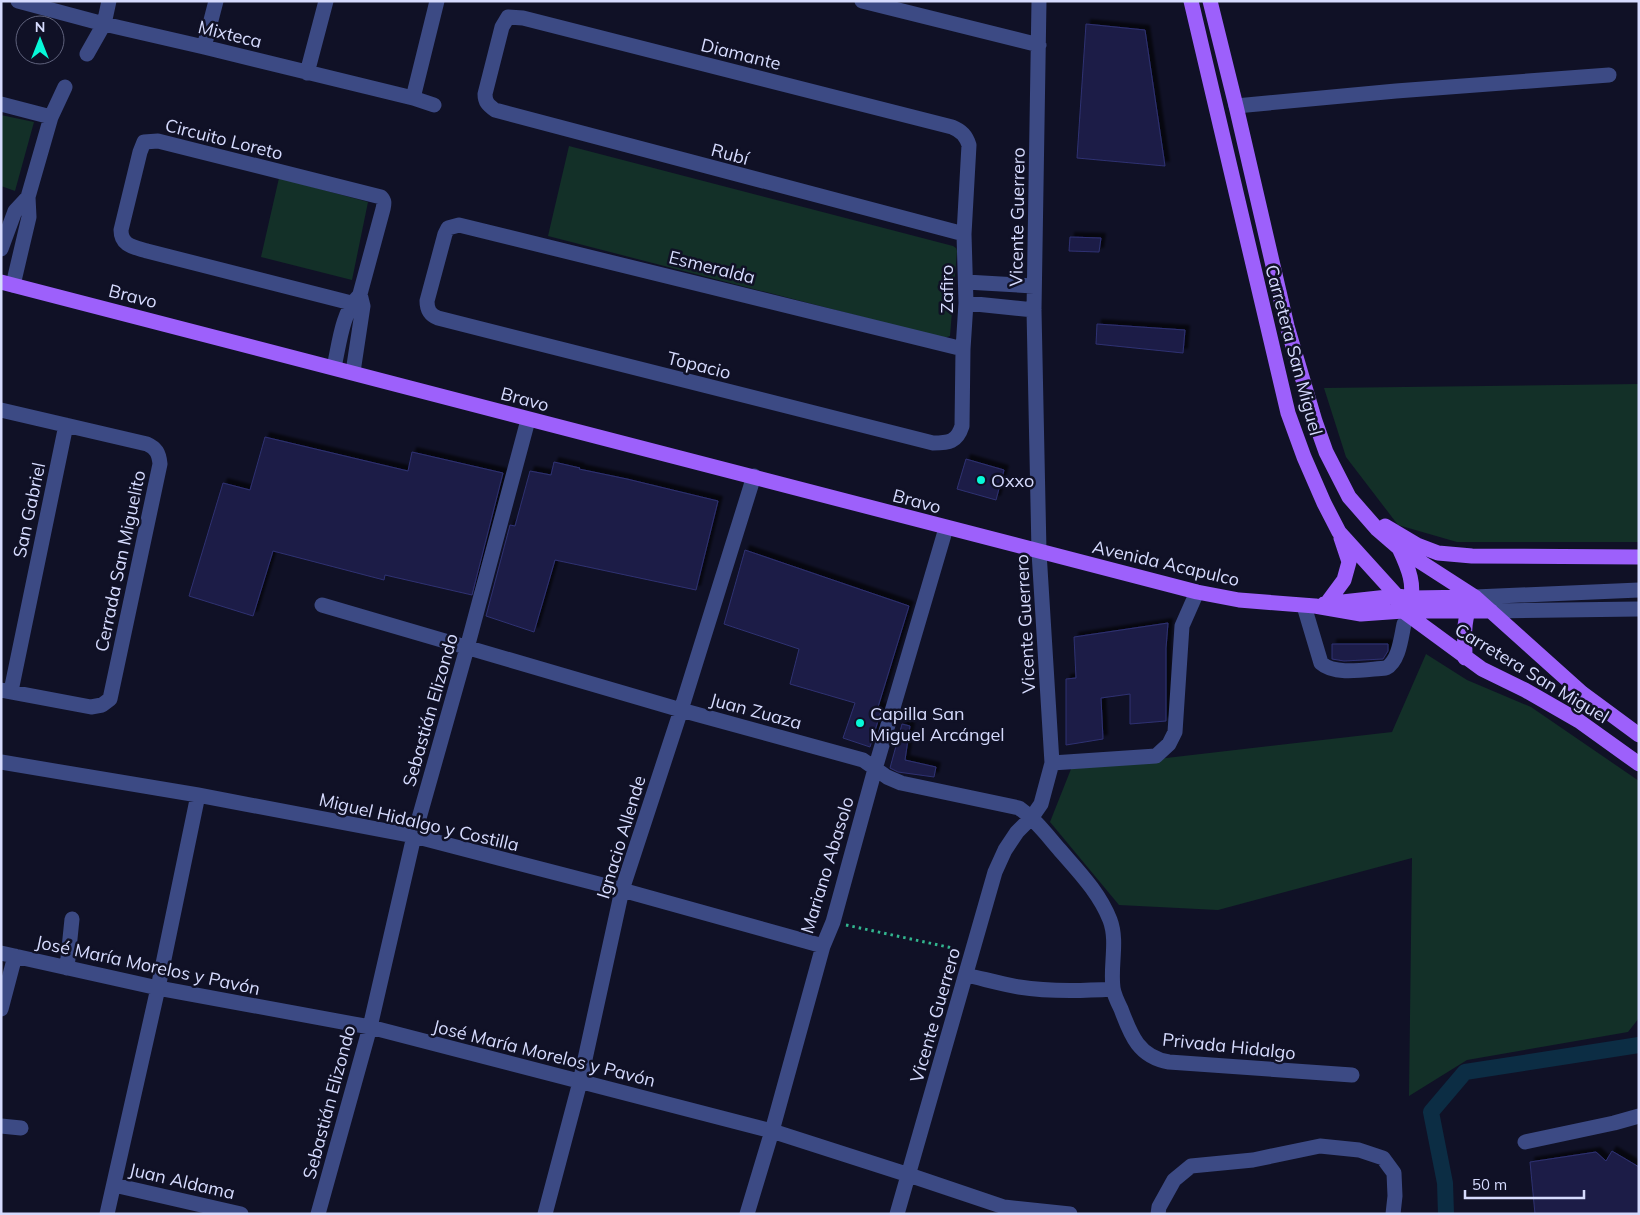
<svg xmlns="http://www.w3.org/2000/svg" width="1640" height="1215" viewBox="0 0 1640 1215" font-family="Mulish,sans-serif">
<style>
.green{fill:#133028}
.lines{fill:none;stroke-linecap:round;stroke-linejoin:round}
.canal{stroke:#0c2d44;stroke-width:16}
.building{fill:#1c1e47;stroke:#2f3172;filter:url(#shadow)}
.path{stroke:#32b68f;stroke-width:3;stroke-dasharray:2.5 4;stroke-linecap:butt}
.minor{stroke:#3c4a84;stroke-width:15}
.major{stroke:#9d60fb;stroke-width:15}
.poi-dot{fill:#07f9d9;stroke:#101126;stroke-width:2}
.labels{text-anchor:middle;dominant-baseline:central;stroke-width:5;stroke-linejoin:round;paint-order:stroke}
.street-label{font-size:18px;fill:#d6dbfe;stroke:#101126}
.poi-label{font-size:18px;fill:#d6dbfe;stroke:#101126;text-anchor:start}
</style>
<defs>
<filter id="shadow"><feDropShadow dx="4.5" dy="-4.5" stdDeviation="1" flood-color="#0009"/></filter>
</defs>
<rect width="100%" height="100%" fill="#101126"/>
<!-- green -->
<path class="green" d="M1 115 34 122 15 191 1 186Z
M569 146 953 246 956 248 957 251 950 336 944 338 548 236Z
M279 178 368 202 352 280 261 257Z
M1639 384V542H1457L1398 525 1346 457 1324 388Z
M1426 654 1467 680 1531 707 1639 781V1018L1628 1032 1467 1060 1409 1096 1412 858 1218 910 1119 905 1050 822 1071 769 1392 732Z"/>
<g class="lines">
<!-- canal -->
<path class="canal" d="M1446 1214 1445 1183 1431 1112 1465 1072 1639 1045"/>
</g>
<!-- building -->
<path class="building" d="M1086 24 1145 30 1165 166 1077 158Z
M1070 237 1101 238 1099 252 1069 251Z
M1097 324 1185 330 1183 353 1096 344Z
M265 437 408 471 412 452 503 473 472 595 385 575 384 580 273 551 253 616 189 596 223 483 250 490Z
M966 459 1004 470 996 500 957 489Z
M554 462 580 468 579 469 627 479 718 501 696 590 555 560 534 632 486 616 510 525 515 526 530 471 551 475Z
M745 550 909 606 878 707 882 708 870 747 843 738 855 703 790 684 799 649 724 624Z
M1168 623 1166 648V721L1130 724V694L1101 698 1103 739 1066 745V679L1076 678 1074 637Z
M1332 644H1388V651L1383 659 1344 661 1332 659Z
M902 724 910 726 905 760 936 767 934 777 898 772 890 768Z
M1612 1151 1639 1167V1214H1535L1530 1162 1596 1152 1606 1161Z"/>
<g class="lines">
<!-- path -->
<path class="path" d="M846 925 957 949"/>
<!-- minor -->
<path class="minor" d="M18 1 104 24 204 47 413 98 434 105
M862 1 1039 45
M204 47 216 1
M87 54 104 24 109 1
M307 73 326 1
M413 98 437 1
M1 104 51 117
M1236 106 1396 91 1609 75
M1 249 15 211 28 197
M966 282 1034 286
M13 285 29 217 28 197 51 117 65 87
M966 303 1034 310
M963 349 459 225 448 228 445 234 427 301C427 310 430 315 438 318L933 443C949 443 957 442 962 426L963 349 966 303 964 234 969 145C966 136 962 131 952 127L523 18 508 17 502 27 485 94C485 102 488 105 495 110L964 234
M334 367C339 346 342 312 358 297
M353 372 363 306 360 294 383 209C384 204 385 201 381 197L158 141 144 142 140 152 121 230C121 246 134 247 147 251L363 306
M1 410 147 444C156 448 159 453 160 464L110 699 102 705 91 707 1 690
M1475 597 1639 590
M322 605 681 710 863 760 887 777 901 783 1019 808C1035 819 1046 834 1059 849 1078 871 1099 892 1110 920 1118 941 1110 966 1113 988 1114 995 1118 1003 1121 1009 1131 1036 1139 1057 1169 1062L1352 1075
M1304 606 1321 663C1335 676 1368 669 1386 668 1399 661 1401 638 1404 624
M1491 611 1639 609
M11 691 66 425
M1 762 198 795 414 836 622 890 823 946
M1052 763 1156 756 1169 744 1175 732 1182 626 1197 592
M1 953 158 988 370 1027 772 1131 909 1175 1004 1207 1070 1214
M67 968 72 919
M966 975C984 979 1002 984 1019 987 1050 992 1082 991 1113 989
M1 1009 15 956
M1 1126 21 1128
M1525 1142 1614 1123 1639 1116
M114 1185 241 1214
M107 1214 158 988 198 795
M318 1214 370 1027 414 836 467 648 528 420
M545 1214 580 1082 622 890 681 710 754 476
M747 1214 772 1131 823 946 833 922 875 769 946 528
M897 1214 995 872 1005 850 1017 832 1032 817 1041 804 1052 763 1039 552 1034 310 1039 1
M1158 1214 1159 1207 1174 1180 1191 1166 1253 1160 1320 1146 1359 1150 1383 1158 1394 1173 1395 1196 1393 1214"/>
<!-- major -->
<path class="major" d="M1191 1 1288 413 1304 457 1324 503 1339 532 1397 596 1403 611 1482 669 1525 690 1579 721 1639 764
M1210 1 1236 106 1287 326 1315 421 1326 452 1349 497 1377 529 1399 548 1475 597 1582 693 1639 735
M1 282 1197 592 1239 600 1315 606 1361 614 1403 611H1491
M1385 526 1417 545 1438 553 1472 556 1639 557
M1399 548C1408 567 1417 587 1408 607
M1327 603 1344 580 1349 562 1341 538
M1324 604 1397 596 1412 598 1475 597
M1465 658C1465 639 1462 620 1472 603"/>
</g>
<!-- markers -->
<g class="poi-dot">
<circle cx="981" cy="480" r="5"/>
<circle cx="860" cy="723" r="5"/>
</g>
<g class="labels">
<!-- street labels -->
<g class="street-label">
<text transform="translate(230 34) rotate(14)">Mixteca</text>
<text transform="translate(741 54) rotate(14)">Diamante</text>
<text transform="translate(224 139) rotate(14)">Circuito Loreto</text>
<text transform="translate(730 154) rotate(15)">Rubí</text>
<text transform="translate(1017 217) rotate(-89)">Vicente Guerrero</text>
<text transform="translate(712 267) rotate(14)">Esmeralda</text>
<text transform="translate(946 289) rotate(-90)">Zafiro</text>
<text transform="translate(133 296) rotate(14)">Bravo</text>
<text transform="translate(1294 350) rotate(75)">Carretera San Miguel</text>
<text transform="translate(699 365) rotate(14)">Topacio</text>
<text transform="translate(525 399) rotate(15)">Bravo</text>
<text transform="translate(917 501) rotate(15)">Bravo</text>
<text transform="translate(29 510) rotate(-78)">San Gabriel</text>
<text transform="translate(120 561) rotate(-78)">Cerrada San Miguelito</text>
<text transform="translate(1166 563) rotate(13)">Avenida Acapulco</text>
<text transform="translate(1025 624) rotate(-93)">Vicente Guerrero</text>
<text transform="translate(1532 673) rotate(31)">Carretera San Miguel</text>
<text transform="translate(430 710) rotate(-74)">Sebastián Elizondo</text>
<text transform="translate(756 711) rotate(15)">Juan Zuaza</text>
<text transform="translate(419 822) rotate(13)">Miguel Hidalgo y Costilla</text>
<text transform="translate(621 837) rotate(-73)">Ignacio Allende</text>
<text transform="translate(827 865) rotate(-73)">Mariano Abasolo</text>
<text transform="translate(148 965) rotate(12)">José María Morelos y Pavón</text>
<text transform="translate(935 1015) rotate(-74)">Vicente Guerrero</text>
<text transform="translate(1229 1046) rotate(6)">Privada Hidalgo</text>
<text transform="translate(544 1053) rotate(14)">José María Morelos y Pavón</text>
<text transform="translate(329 1102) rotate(-75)">Sebastián Elizondo</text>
<text transform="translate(182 1181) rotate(13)">Juan Aldama</text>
</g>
<!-- poi labels -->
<g class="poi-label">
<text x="991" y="480">Oxxo</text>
<text x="870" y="713">Capilla San<tspan x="870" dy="21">Miguel Arcángel</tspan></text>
</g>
</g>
<!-- border -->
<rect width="1640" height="1215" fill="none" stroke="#d6dbfe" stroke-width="5"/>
<!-- north arrow -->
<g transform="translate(40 40)"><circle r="24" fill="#101126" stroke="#5f627c"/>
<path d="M0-4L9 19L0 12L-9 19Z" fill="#07f9d9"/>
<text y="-8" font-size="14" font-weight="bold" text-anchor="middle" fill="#d6dbfe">N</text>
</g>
<!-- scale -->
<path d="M1465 1190v8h119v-8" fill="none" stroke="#d6dbfe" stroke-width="2.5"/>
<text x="1472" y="1190" font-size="15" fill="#d6dbfe" stroke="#101126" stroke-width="4" paint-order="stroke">50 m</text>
</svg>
